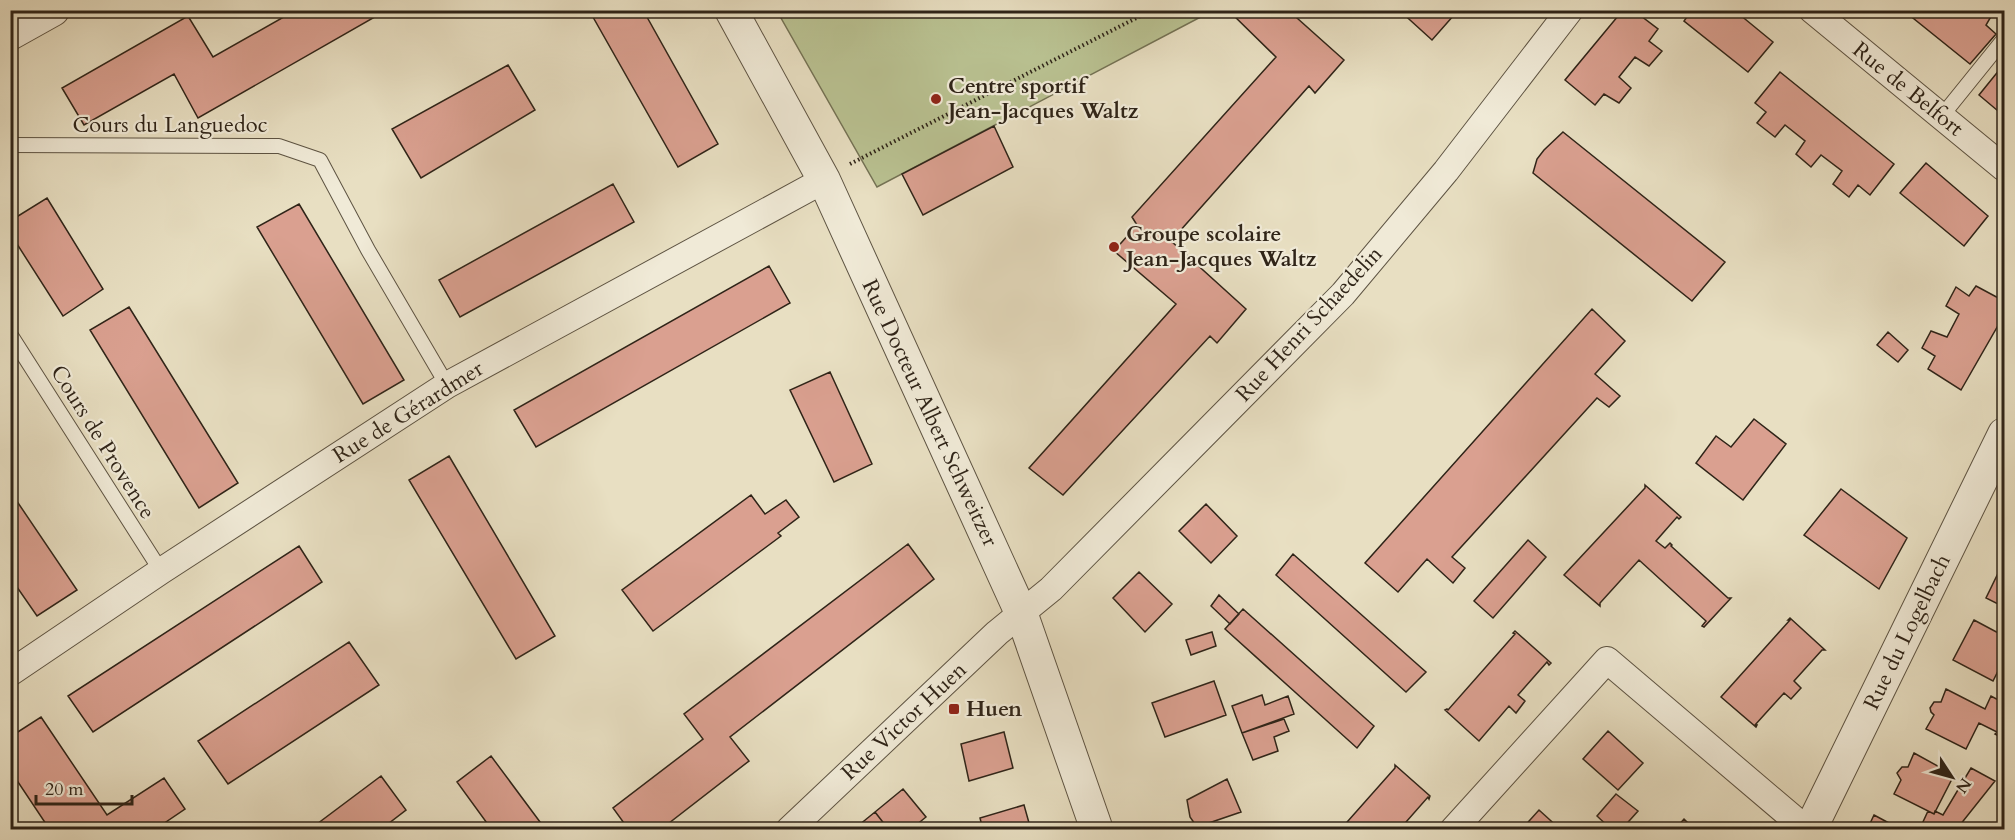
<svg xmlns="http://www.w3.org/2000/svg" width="2015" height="840" viewBox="0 0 2015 840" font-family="Cardo,serif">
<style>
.green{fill:#b9c191;stroke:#747254;stroke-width:1.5}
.building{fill:#daa090;stroke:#2f2418;stroke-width:1.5}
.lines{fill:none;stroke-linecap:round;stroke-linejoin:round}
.service-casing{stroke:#5d5342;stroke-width:16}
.minor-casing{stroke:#5d5342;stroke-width:28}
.tertiary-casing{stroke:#5d5342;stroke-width:34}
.path{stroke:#2f2418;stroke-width:4;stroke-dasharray:1.5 3;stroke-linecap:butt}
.service{stroke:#f0ead7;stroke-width:14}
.minor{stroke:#f0ead7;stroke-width:26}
.tertiary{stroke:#f0ead7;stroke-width:32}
.poi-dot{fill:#8f2418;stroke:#f0ead7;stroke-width:2}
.labels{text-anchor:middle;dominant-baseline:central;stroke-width:4.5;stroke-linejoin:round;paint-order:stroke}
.poi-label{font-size:22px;font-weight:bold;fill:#2f2418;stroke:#f0ead7;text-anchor:start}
.street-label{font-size:22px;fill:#2f2418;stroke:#f0ead7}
</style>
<rect width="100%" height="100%" fill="#e8dfc2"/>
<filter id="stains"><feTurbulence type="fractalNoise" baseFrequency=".00333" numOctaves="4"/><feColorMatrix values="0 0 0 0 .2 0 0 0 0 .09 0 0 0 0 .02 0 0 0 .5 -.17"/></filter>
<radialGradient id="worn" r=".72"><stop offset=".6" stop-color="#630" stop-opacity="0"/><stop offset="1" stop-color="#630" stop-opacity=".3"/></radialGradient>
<!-- green -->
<path class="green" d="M777 11H1212L877 187Z"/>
<!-- building -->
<path class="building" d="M296 10H387L198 118 174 74 84 125 62 88 188 16 213 57Z
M589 10H643L718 144 678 167Z
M1228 10H1288L1344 60 1315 93 1309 86 1171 241 1246 309 1217 343 1210 336 1063 495 1029 468 1176 304 1114 251 1137 225 1132 217 1276 57Z
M1399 10H1449L1454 15 1432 40Z
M1623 10H1633L1658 29 1649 41 1662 51 1649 66 1635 57 1619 77 1631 88 1619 103 1604 94 1595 105 1565 80Z
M1692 10H1734L1773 42 1748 72 1684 21Z
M1903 10H1967L1969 12 1970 10H1990L1993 13 1986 25 1996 34 1970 64Z
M2004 64V116L1979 95Z
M508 65 535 110 421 178 392 129Z
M1780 72 1894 164 1870 195 1858 185 1849 197 1833 184 1842 171 1821 155 1811 167 1796 154 1805 141 1785 125 1775 137 1757 123 1766 112 1755 103Z
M994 126 1013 167 923 215 902 174Z
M1563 132 1725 262 1692 301 1533 173 1537 159 1544 150Z
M1926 163 1988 216 1964 246 1900 193Z
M613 184 634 222 460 317 439 280Z
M47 198 103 289 63 316 10 233V221Z
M299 204 404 380 363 404 257 227Z
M769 266 790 303 536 447 514 410Z
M1976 286 2004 301V315L1961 390 1928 369 1935 356 1922 348 1931 331 1947 337 1959 314 1946 306 1956 287 1969 296Z
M129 307 238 483 199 508 90 330Z
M1592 309 1625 341 1595 374 1620 396 1609 407 1597 398 1452 557 1465 568 1453 583 1427 559 1398 592 1365 563Z
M1888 332 1908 350 1898 362 1877 345Z
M830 372 872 464 834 482 790 390Z
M1754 419 1786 444 1743 500 1696 463 1716 436 1731 447Z
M449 456 555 636 516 659 409 480Z
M1645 485 1681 517 1679 519 1677 517 1656 541 1665 548 1670 543 1672 545 1671 546 1728 598H1731L1704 627 1702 626 1706 621 1639 560 1600 603V606L1564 575 1645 488Z
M1841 489 1907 538 1879 589 1804 535Z
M10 491 77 590 37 616 10 577Z
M751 495 765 514 786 500 799 517 778 533 781 536 653 631 622 590Z
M1206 504 1237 536 1211 563 1179 531Z
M1528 540 1546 557 1493 618 1474 601Z
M908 544 934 579 730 737 749 761 660 830H629L613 808 703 739 684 714Z
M299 546 322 582 93 732 68 696Z
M1293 554 1426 672 1406 692 1276 575Z
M2004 561V607L1986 598Z
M1139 572 1172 604 1145 632 1113 598Z
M1219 595 1239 614 1230 624 1211 606Z
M1243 609 1374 726 1357 748 1225 629Z
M1790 618 1825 650H1822L1794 681 1801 688 1791 699 1784 693 1755 725H1757L1756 727 1721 697 1790 620H1788Z
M1974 620 2004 636V659L1993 681 1953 660Z
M1515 631 1551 663 1549 665 1547 662 1518 695 1525 701 1516 713 1509 706 1479 741 1445 710 1447 709 1448 710 1515 634 1513 633Z
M1212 632 1216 646 1191 655 1186 640Z
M349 642 379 685 228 784 198 741Z
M1214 681 1226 715 1165 737 1152 703Z
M1946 689 1985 709 1991 696 2004 703V739L1995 734 1997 732 1979 723 1966 749 1926 729 1934 715 1931 712 1930 708 1934 702H1941Z
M1262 695 1265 705 1288 696 1294 714 1242 733 1232 706Z
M41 717 107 815 164 778 185 809 154 830H50L10 770V737Z
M1284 719 1289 731 1274 737 1278 751 1253 760 1242 733Z
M1608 731 1643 763 1618 790 1583 759Z
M1004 732 1013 768 969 781 961 744Z
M1914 753 1954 775 1934 814 1894 794 1901 780 1897 773 1902 767H1908Z
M491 756 546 830H492L457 782Z
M1395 765 1430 796 1429 799 1428 797 1399 830H1340L1395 768Z
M1971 768 1995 781 1956 830H1931L1922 824 1928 811 1934 814 1935 811 1943 815Z
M381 776 406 810 380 830H309Z
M1227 779 1241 812 1197 827 1190 817 1187 800Z
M903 789 926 817 910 830H889L875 812Z
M1616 794 1638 811 1621 830H1612L1597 816Z
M1024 805 1031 830H983L980 818Z
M1539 810 1561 830H1521Z
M875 812 889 830H854L859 825Z
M1874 815 1902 830H1867Z
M1684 819 1695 830H1674Z"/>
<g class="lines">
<defs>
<path id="service" d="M1941 117 2004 39
M10 145 279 146 320 160 368 250 447 385
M10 334 161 571"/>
<path id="minor" d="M1812 10 2004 168
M10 673 161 571 447 385 824 180
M789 830 997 633 1051 589 1343 294 1446 171 1570 10
M1453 830 1607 660 1807 830"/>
<path id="tertiary" d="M731 10 824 180 1022 615 1097 830
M10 34 53 10
M1810 830 2004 434"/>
</defs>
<!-- service casing -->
<use href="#service" class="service-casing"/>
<!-- minor casing -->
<use href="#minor" class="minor-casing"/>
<!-- tertiary casing -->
<use href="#tertiary" class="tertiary-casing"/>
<!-- path -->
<path class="path" d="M850 164 1152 10"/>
<!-- service -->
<use href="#service" class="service"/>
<!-- minor -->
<use href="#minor" class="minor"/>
<!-- tertiary -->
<use href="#tertiary" class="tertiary"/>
</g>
<!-- markers -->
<g class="poi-dot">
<circle cx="936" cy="99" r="6"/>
<circle cx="1114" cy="247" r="6"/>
<rect x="948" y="703" width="12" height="12" rx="3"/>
</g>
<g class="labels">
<!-- poi labels -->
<g class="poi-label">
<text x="948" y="86">Centre sportif<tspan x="948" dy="25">Jean-Jacques Waltz</tspan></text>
<text x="1126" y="234">Groupe scolaire<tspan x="1126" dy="25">Jean-Jacques Waltz</tspan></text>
<text x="966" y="709">Huen</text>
</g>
<!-- street labels -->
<g class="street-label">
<text transform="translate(1908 89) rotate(39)">Rue de Belfort</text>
<text x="170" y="125">Cours du Languedoc</text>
<text transform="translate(1309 324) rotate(-47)">Rue Henri Schaedelin</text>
<text transform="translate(408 412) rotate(-32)">Rue de Gérardmer</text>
<text transform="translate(930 413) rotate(65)">Rue Docteur Albert Schweitzer</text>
<text transform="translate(103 442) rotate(58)">Cours de Provence</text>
<text transform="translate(1907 632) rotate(-64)">Rue du Logelbach</text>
<text transform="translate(904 721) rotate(-43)">Rue Victor Huen</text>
</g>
</g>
<!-- margin -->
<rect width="2015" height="840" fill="none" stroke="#e8dfc2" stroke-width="36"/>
<rect x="12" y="12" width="1991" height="816" fill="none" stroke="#2f2418" stroke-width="3"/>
<rect x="18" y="18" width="1979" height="804" fill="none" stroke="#2f2418" stroke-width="1.5"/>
<!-- north arrow -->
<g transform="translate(1952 777) rotate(126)" stroke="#f0ead7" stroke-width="4.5" paint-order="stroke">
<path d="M0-4.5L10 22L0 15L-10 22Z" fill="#2f2418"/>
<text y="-9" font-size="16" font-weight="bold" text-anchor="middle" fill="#2f2418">N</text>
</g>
<!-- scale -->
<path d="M36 795v9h96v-9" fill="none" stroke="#2f2418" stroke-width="3"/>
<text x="45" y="795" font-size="18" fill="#2f2418" stroke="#f0ead7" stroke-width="4.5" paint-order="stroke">20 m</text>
<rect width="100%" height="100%" filter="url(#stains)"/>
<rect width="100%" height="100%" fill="url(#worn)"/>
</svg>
